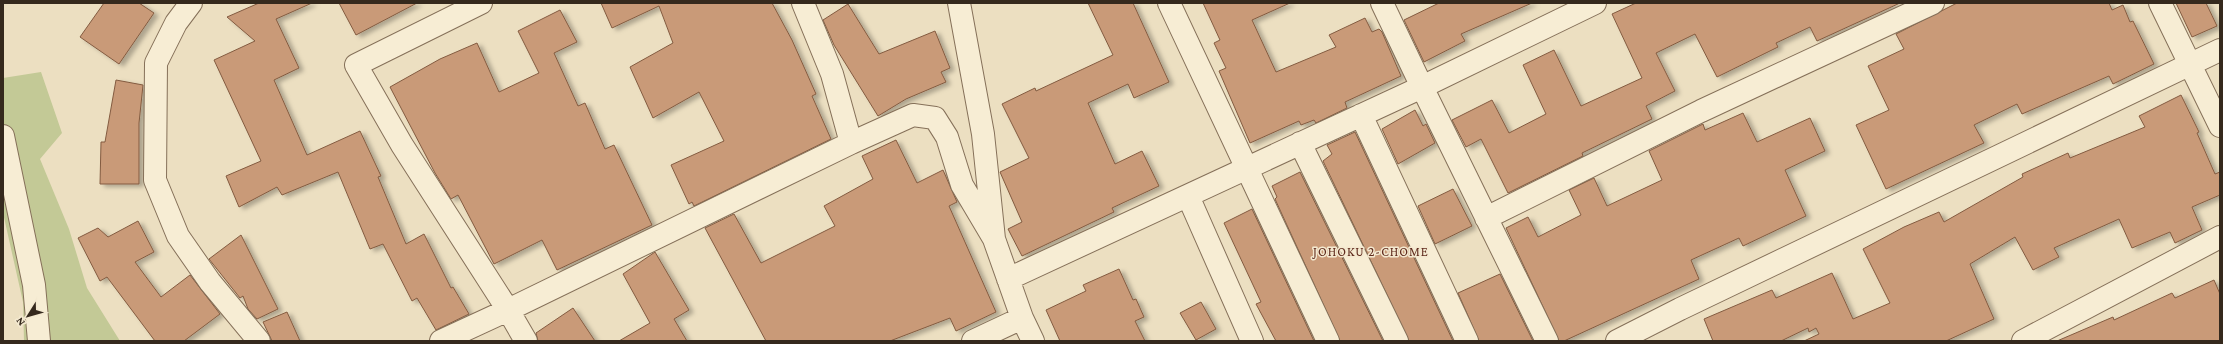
<svg xmlns="http://www.w3.org/2000/svg" width="2223" height="344" viewBox="0 0 2223 344" font-family="'Crimson Pro',serif">
<style>
.green{fill:#c3c996}
.building{fill:#c99a78;stroke:#835b40;filter:url(#shadow)}
.lines{fill:none;stroke-linecap:round;stroke-linejoin:round}
.minor-casing{stroke:#857059;stroke-width:24}
.minor{stroke:#f7edd4;stroke-width:22}
.labels{text-anchor:middle;dominant-baseline:central;stroke-width:3;stroke-linejoin:round;paint-order:stroke}
.neighbourhood-label{font-size:13px;letter-spacing:1px;fill:#602c1e;stroke:#f4e9d0}
</style>
<defs>
<filter id="shadow"><feDropShadow dx="4.5" dy="2.5" stdDeviation="2" flood-color="#0004"/></filter>
</defs>
<rect width="100%" height="100%" fill="#ecdfc1"/>
<!-- green -->
<path class="green" d="M41 72 62 133 40 159 69 229 87 288 120 341H24L23 302 3 213V78Z"/>
<!-- building -->
<path class="building" d="M104 3H139L154 13 119 64 80 37Z
M259 3H312L276 19 299 68 274 80 307 155 360 131 381 176 378 177 406 244 424 234 451 288 453 287 469 314 436 330 417 298 412 301 383 244 370 249 338 172 282 195 277 187 239 207 226 176 261 161 214 60 255 41 227 17Z
M339 3H417L356 35Z
M601 3H772L792 40 816 94 812 96 831 139 694 206 692 202 689 204 671 165 724 141 699 92 653 118 630 67 673 43 659 6 612 28Z
M1088 3H1133L1169 82 1134 98 1128 84 1088 103 1115 164 1142 151 1159 186 1112 208 1114 212 1022 256 1008 229 1022 222 1000 172 1029 158 1002 104 1035 88 1036 91 1113 55Z
M1203 3H1290L1252 20 1276 72 1336 47 1329 35 1365 18 1372 32 1379 29 1382 32 1401 76 1345 102 1347 108 1316 123 1314 120 1301 125 1299 121 1250 143 1219 71 1226 68 1214 43 1220 40Z
M1439 3H1532L1461 34 1465 41 1424 62 1404 20Z
M1636 3H1900L1817 41 1810 27 1776 43 1778 47 1717 77 1695 34 1656 53 1675 91 1646 106 1652 119 1582 153 1583 156 1508 193 1481 139 1466 147 1452 120 1492 100 1509 133 1546 114 1523 65 1554 50 1581 106 1642 78 1612 14Z
M1957 3H2109L2112 10 2123 5 2130 22 2133 21 2154 64 2113 84 2109 76 2022 114 2017 104 1974 125 1984 143 1886 189 1856 125 1889 110 1868 66 1904 49 1896 34Z
M2176 3H2206L2217 26 2192 37Z
M848 4 879 54 935 31 950 68 941 72 946 82 906 99 878 116 834 45 823 20Z
M560 10 577 42 554 53 578 106 585 103 605 149 614 145 652 225 557 270 542 240 494 264 458 195 451 199 435 173 390 87 440 59 477 43 499 92 539 73 518 31Z
M116 80 143 85 139 123V184H100L101 142H105Z
M2181 95 2199 132 2197 133 2215 174 2220 172V195L2192 207 2202 230 2175 243 2170 232 2132 248 2119 219 2054 248 2059 257 2033 270 2015 237 1970 264 1994 319 1946 341H1804L1819 334 1816 328 1809 332 1808 328 1781 341H1713L1704 319 1772 290 1776 298 1832 273 1853 319 1890 303 1863 249 1904 227 1939 212 1944 222 2023 177 2022 174 2068 153 2070 158 2145 127 2139 116Z
M1415 110 1423 126 1426 124 1435 143 1398 164 1382 129Z
M1743 113 1757 142 1810 118 1825 151 1785 170 1806 216 1743 246 1739 238 1691 260 1699 279 1564 341H1559L1506 228 1528 217 1538 237 1581 215 1569 190 1594 178 1607 206 1662 180 1649 151 1703 124 1705 130Z
M1355 132 1453 341H1409L1323 161 1332 154 1327 145Z
M896 140 917 183 943 170 957 202 949 206 996 312 956 331 950 318 890 341H766L705 228 734 214 761 263 835 226 824 206 873 179 862 156Z
M1300 172 1383 341H1340L1275 199 1277 197 1272 186Z
M1453 189 1472 226 1435 244 1418 206Z
M1252 209 1314 341H1276L1256 304 1261 302 1224 223Z
M138 221 154 252 135 262 161 297 190 275 220 314 184 341H155L107 277 100 281 78 238 98 228 108 237Z
M241 235 278 309 257 319 248 309 243 296 240 298 209 259Z
M655 252 689 310 674 319 687 341H619L650 323 623 274Z
M1119 269 1133 300 1136 299 1144 317 1135 321 1145 341H1060L1046 310 1086 291 1083 285Z
M1500 274 1533 341H1479L1458 293Z
M2214 280 2220 294V341H2057L2113 317 2114 320 2172 293 2175 298Z
M1201 302 1216 329 1196 340 1180 313Z
M573 308 595 341H538L536 333Z
M287 312 300 341H272L263 322Z"/>
<g class="lines">
<defs>
<path id="minor" d="M191 3 176 23 156 63 155 180 178 236 210 282 259 341
M481 3 356 65 402 145 508 310 526 341
M803 3 832 74 851 143
M959 3 983 134 994 239 1022 318 1033 341
M1169 3 1328 341
M1382 3 1422 87 1547 341
M2160 3 2220 126
M1361 115 1467 341
M3 136 34 285 39 341
M1300 143 1397 341
M1188 196 1252 341
M1486 218 1701 111 1933 3
M1008 279 1422 87 1595 3
M441 341 508 310 851 143 913 115 935 118 947 137 962 185 994 239
M973 341 1022 318
M1617 341 1680 309 2220 50
M2023 341 2220 237"/>
</defs>
<!-- minor casing -->
<use href="#minor" class="minor-casing"/>
<!-- minor -->
<use href="#minor" class="minor"/>
</g>
<g class="labels">
<!-- neighbourhood labels -->
<g class="neighbourhood-label">
<text x="1371" y="251">JOHOKU 2-CHOME</text>
</g>
</g>
<!-- border -->
<rect width="2223" height="344" fill="none" stroke="#35291d" stroke-width="8"/>
<!-- north arrow -->
<g transform="translate(28 316) rotate(233)" stroke="#f4e9d0" stroke-width="3" paint-order="stroke">
<path d="M0-3L7 15L0 10L-7 15Z" fill="#35291d"/>
<text y="-6" font-size="11" font-weight="bold" text-anchor="middle" fill="#35291d">N</text>
</g>
</svg>
